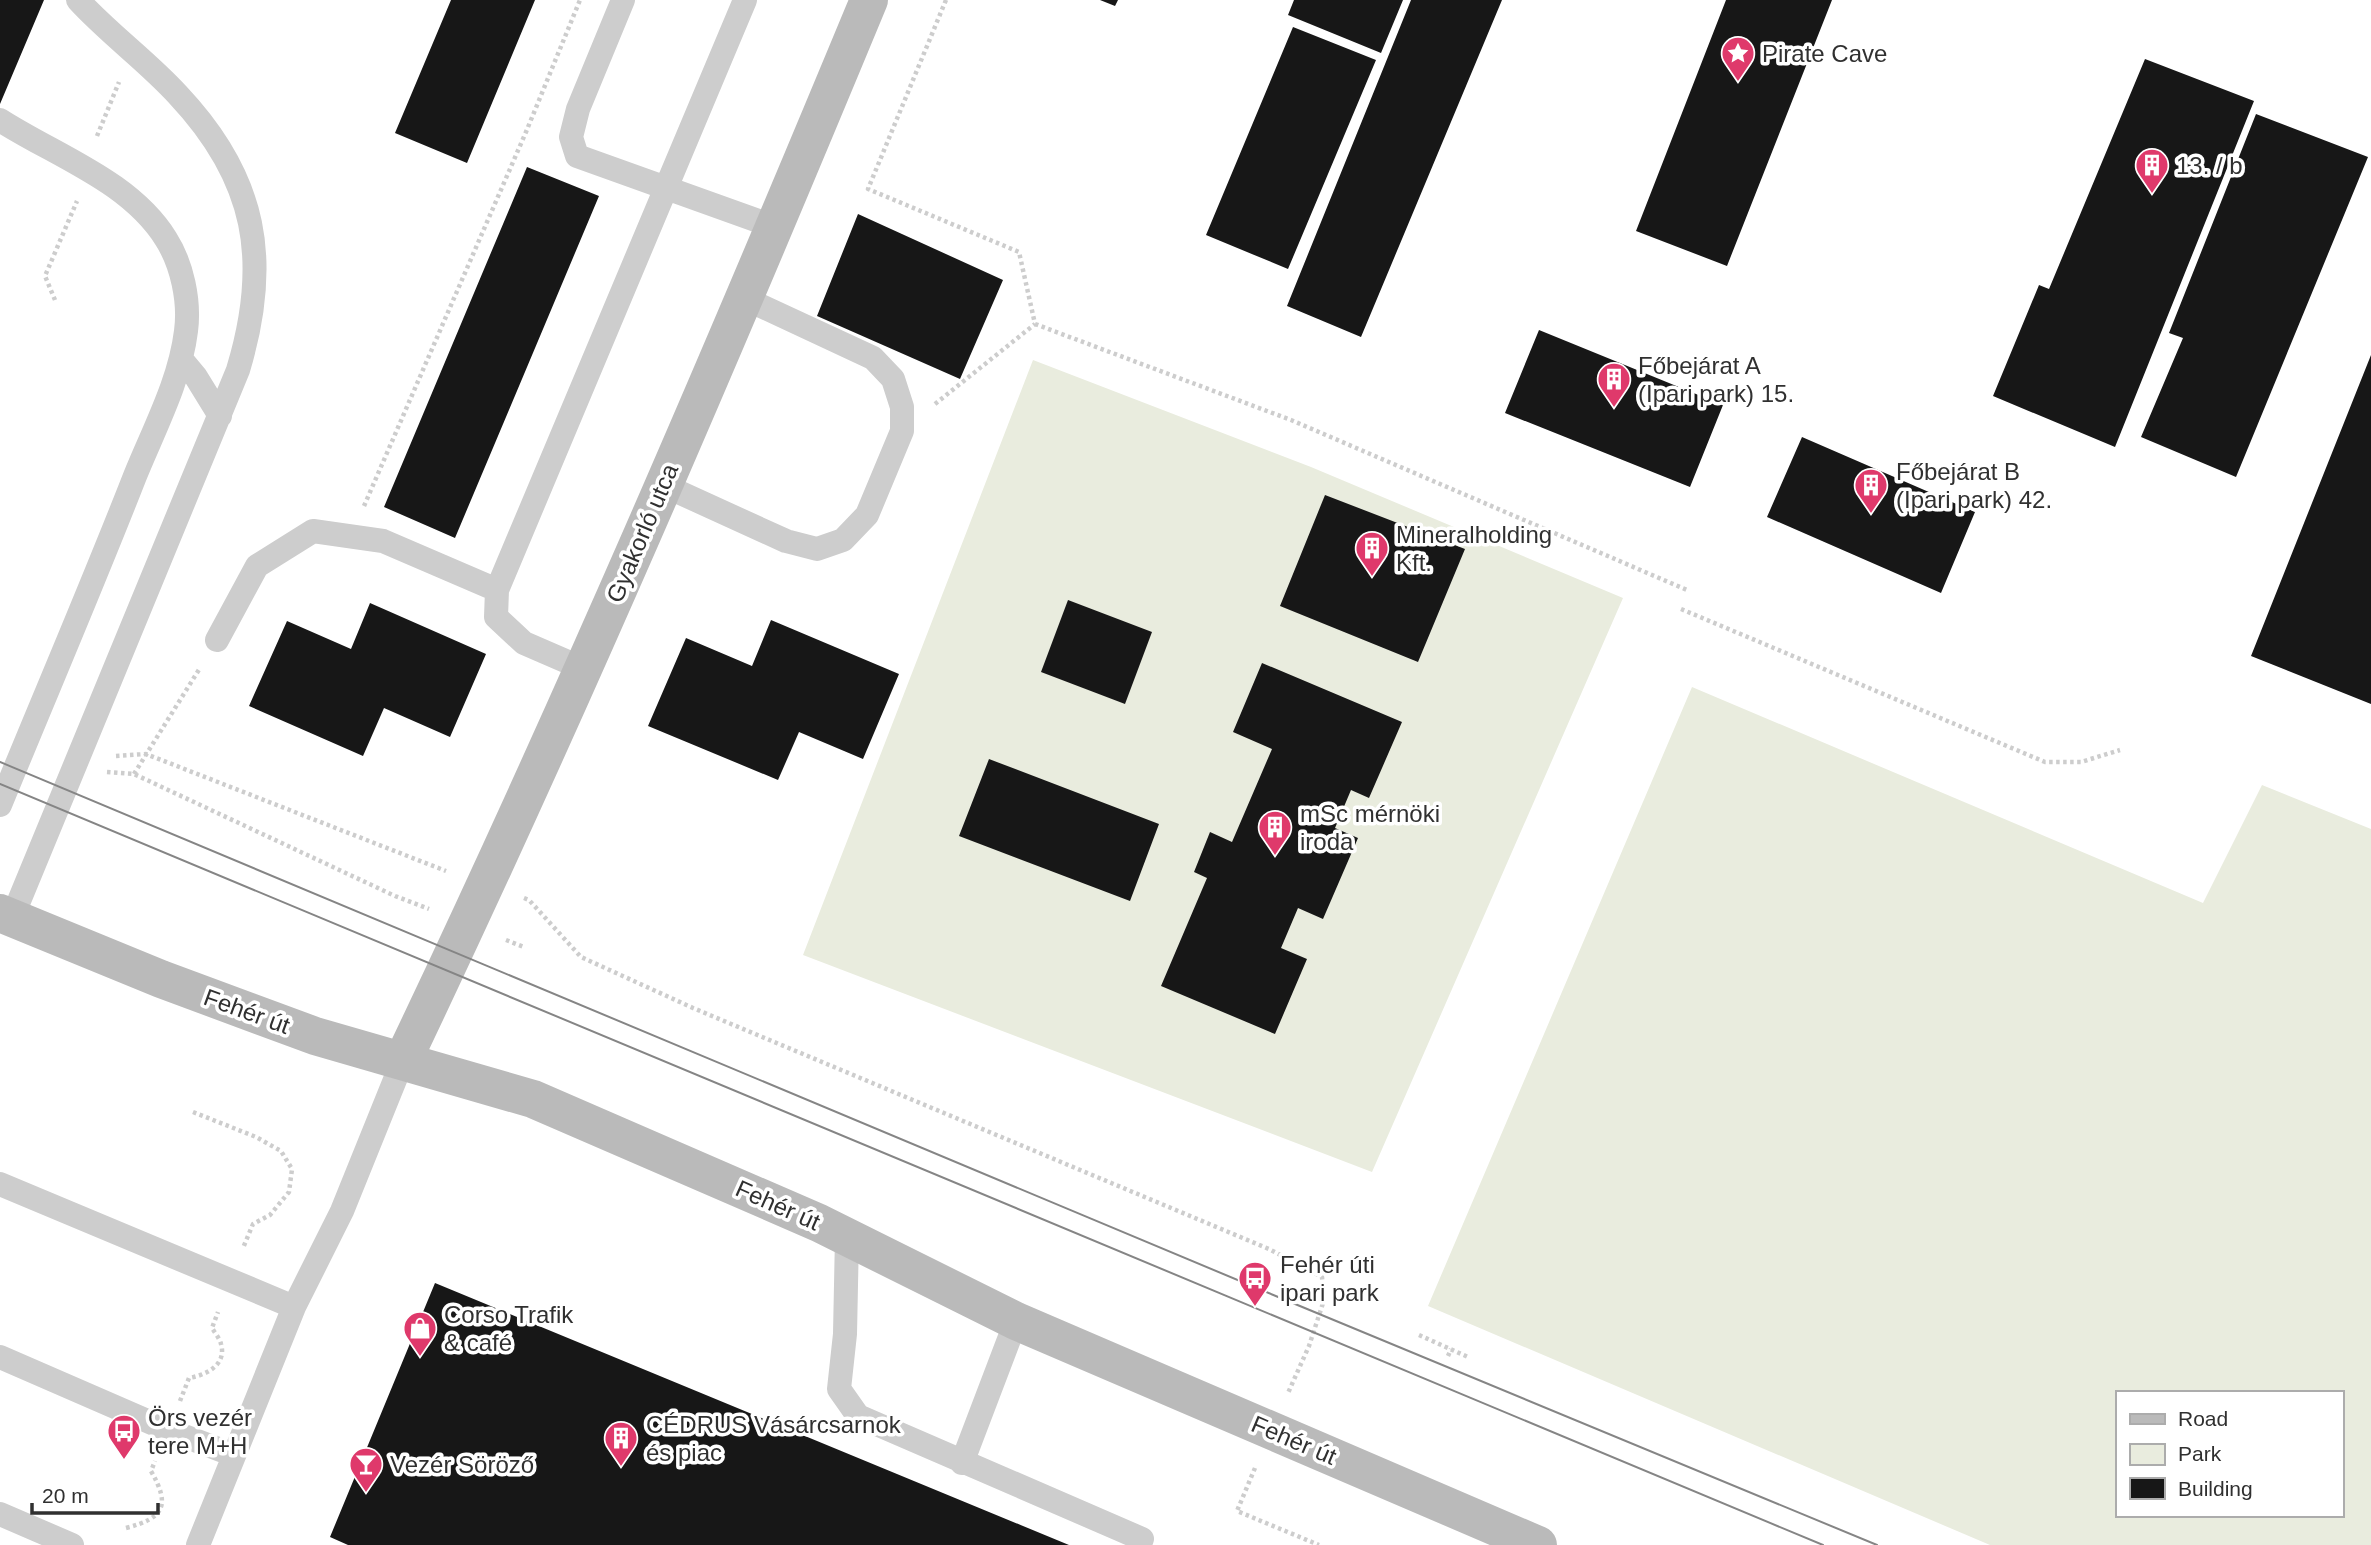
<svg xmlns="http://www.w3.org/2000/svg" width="2371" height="1545" viewBox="0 0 2371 1545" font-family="Arial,sans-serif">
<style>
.green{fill:#e9ecde;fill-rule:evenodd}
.building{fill:#171717}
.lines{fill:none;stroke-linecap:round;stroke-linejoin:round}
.path{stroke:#cdcdcd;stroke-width:4.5;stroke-dasharray:3.5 3.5;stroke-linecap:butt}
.lane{stroke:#cdcdcd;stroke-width:24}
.secondary{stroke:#bababa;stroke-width:38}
.tram{stroke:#858585;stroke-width:2}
.labels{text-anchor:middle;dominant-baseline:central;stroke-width:7;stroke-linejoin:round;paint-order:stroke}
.poi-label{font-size:24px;fill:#303030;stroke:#fff;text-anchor:start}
.street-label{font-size:24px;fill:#303030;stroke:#fff}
</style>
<rect width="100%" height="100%" fill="#fff"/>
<!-- green -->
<path class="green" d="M1033 360 1311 467 1623 598 1372 1172 803 955Z
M1692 687 2203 903 2262 785 2371 829V1545H1990L1428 1306ZM2117 1393H2341V1515H2117Z"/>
<!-- building -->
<path class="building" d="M0 0H44L0 104Z
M451 0H535L467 163 395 133Z
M1100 0H1118L1115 6Z
M1294 0H1403L1381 53 1288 15Z
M1411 0H1502L1361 337 1287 306Z
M1726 0H1832L1727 266 1636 231Z
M1293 27 1376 60 1288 269 1206 235Z
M2145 59 2254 101 2115 447 1993 396 2039 285 2049 289Z
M2256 114 2368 157 2236 477 2141 437 2183 338 2169 333Z
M527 167 599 196 455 538 384 507Z
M858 214 1003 280 960 379 817 316Z
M1539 330 1723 405 1690 487 1505 413Z
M2371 355V704L2251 656Z
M1802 437 1975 512 1941 593 1767 517Z
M1325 495 1465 549 1418 662 1280 606Z
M1068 600 1152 632 1125 704 1041 672Z
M370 603 486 654 450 737 384 708 363 756 249 706 287 621 351 649Z
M771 620 899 674 863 759 799 732 778 780 648 726 686 638 752 666Z
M1262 663 1402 722 1369 798 1351 790 1335 828 1358 838 1323 919 1298 908 1281 948 1307 959 1275 1034 1161 986 1207 878 1194 872 1210 832 1232 842 1272 749 1233 732Z
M989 759 1159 824 1130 901 959 836Z
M435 1283 1069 1545H348L330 1537Z"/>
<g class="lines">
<!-- path -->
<path class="path" d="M946 0 868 189 1019 252 1035 324
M97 136 119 82
M55 300 45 276 77 201
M1035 324 1291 420 1687 590
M935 404 1035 324
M364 506 526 132 580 0
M1681 609 2045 762H2081L2120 750
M116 756 146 754 446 871
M107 772 134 774 395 896 429 909
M134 774 200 668
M524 898 529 900 581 957 693 1008 1269 1249 1322 1277 1324 1300 1309 1346 1288 1393
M506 940 524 947
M193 1112 256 1137 281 1151 292 1169 289 1192 270 1215 253 1224 243 1248
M1419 1335 1468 1357
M1448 1356 1451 1349
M180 1401 189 1378C206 1375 227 1365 221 1344 220 1339 215 1333 212 1328L218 1312
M1255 1468 1237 1511 1319 1545
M126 1528C164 1518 171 1506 151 1471L155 1461"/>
<!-- lane -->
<path class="lane" d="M623 0 578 109 571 137 577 156 775 227
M0 120C56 156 130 181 166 239 182 264 190 301 186 331 180 381 154 429 135 476 92 586 45 695 0 805
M181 359 196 377 220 416
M663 485 786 541 817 549 843 540 867 515 902 431V407L893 379 873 358 744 298
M217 640 257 566 313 531 383 541 497 590
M584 669 524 643 496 617 497 590 745 0
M12 918 238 370C271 261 257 179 178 95 147 61 109 34 78 0
M0 1184 294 1307
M847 1236 845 1334 839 1389 858 1416 1142 1539
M0 1357 168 1430 234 1455
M962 1463 1016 1321
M0 1514 72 1545
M198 1545 294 1307 342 1211 403 1060"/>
<!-- secondary -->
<path class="secondary" d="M0 913 161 979 315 1036 533 1099 819 1223 1016 1321 1538 1545
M403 1060C569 712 721 357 869 0"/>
<!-- tram -->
<path class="tram" d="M0 762 1283 1299 1877 1545
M0 784 1823 1545"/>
</g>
<!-- icons -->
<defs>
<symbol id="sight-pin" viewBox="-11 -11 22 30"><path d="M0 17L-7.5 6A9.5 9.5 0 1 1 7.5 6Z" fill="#df396b" stroke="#fff"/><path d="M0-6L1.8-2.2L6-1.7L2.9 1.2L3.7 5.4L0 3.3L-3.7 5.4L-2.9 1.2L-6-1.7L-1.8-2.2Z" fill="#fff"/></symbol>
<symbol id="building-pin" viewBox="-11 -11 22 30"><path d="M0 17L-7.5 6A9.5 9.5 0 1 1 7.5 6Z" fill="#df396b" stroke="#fff"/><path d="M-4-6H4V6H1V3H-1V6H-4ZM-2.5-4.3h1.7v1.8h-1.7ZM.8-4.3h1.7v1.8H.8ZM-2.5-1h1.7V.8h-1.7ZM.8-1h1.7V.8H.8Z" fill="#fff"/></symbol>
<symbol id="bus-pin" viewBox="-11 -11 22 30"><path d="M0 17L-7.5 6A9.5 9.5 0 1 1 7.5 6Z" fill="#df396b" stroke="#fff"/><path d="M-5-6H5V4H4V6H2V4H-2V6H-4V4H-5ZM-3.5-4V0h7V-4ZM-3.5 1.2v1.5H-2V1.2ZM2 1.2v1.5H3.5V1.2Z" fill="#fff"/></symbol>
<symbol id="shop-pin" viewBox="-11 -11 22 30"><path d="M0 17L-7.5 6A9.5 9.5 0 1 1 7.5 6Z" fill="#df396b" stroke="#fff"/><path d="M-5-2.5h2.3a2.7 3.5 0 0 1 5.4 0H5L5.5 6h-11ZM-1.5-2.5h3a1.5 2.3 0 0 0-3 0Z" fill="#fff"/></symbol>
<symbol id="bar-pin" viewBox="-11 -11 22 30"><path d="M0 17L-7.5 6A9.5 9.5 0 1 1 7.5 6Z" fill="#df396b" stroke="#fff"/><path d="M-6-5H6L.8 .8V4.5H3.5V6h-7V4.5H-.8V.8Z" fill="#fff"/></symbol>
</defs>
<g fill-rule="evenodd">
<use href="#sight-pin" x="1719" y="34" width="38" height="52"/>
<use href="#building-pin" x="2133" y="146" width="38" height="52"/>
<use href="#building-pin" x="1595" y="360" width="38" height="52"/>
<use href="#building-pin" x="1852" y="466" width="38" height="52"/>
<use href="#building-pin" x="1353" y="529" width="38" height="52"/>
<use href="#building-pin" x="1256" y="808" width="38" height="52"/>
<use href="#bus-pin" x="1236" y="1259" width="38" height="52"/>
<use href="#shop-pin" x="401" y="1309" width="38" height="52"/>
<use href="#bus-pin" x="105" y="1412" width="38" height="52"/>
<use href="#building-pin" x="602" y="1419" width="38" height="52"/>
<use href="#bar-pin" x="347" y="1445" width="38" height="52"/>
</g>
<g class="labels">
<!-- poi labels -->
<g class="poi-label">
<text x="1762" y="53">Pirate Cave</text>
<text x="2176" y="165">13. / b</text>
<text x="1638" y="365">Főbejárat A<tspan x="1638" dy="28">(Ipari park) 15.</tspan></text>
<text x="1896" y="471">Főbejárat B<tspan x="1896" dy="28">(Ipari park) 42.</tspan></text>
<text x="1396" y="534">Mineralholding<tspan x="1396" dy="28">Kft.</tspan></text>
<text x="1300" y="813">mSc mérnöki<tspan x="1300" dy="28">iroda</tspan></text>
<text x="1280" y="1264">Fehér úti<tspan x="1280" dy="28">ipari park</tspan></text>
<text x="444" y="1314">Corso Trafik<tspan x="444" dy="28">&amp; café</tspan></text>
<text x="148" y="1417">Örs vezér<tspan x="148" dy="28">tere M+H</tspan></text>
<text x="646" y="1424">CÉDRUS Vásárcsarnok<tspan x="646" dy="28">és piac</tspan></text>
<text x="390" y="1464">Vezér Söröző</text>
</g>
<!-- street labels -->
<g class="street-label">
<text transform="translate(642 533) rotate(-67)">Gyakorló utca</text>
<text transform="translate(247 1011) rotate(20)">Fehér út</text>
<text transform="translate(778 1205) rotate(24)">Fehér út</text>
<text transform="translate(1294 1440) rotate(23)">Fehér út</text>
</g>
</g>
<!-- legend -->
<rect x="2116" y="1391" width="228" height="126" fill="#ffffff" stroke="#acacac" stroke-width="2"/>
<rect x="2130" y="1414" width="35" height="10" fill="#bababa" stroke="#acacac" stroke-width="2"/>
<text x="2178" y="1426" font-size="21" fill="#303030">Road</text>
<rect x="2130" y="1444" width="35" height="21" fill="#e9ecde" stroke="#acacac" stroke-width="2"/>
<text x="2178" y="1461" font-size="21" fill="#303030">Park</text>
<rect x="2130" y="1478" width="35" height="21" fill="#171717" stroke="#acacac" stroke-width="2"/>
<text x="2178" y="1496" font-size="21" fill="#303030">Building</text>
<!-- scale -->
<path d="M32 1503v10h126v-10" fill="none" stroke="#303030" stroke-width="3.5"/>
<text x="42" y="1503" font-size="21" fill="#303030" stroke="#ffffff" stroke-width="5" paint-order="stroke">20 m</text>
</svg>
